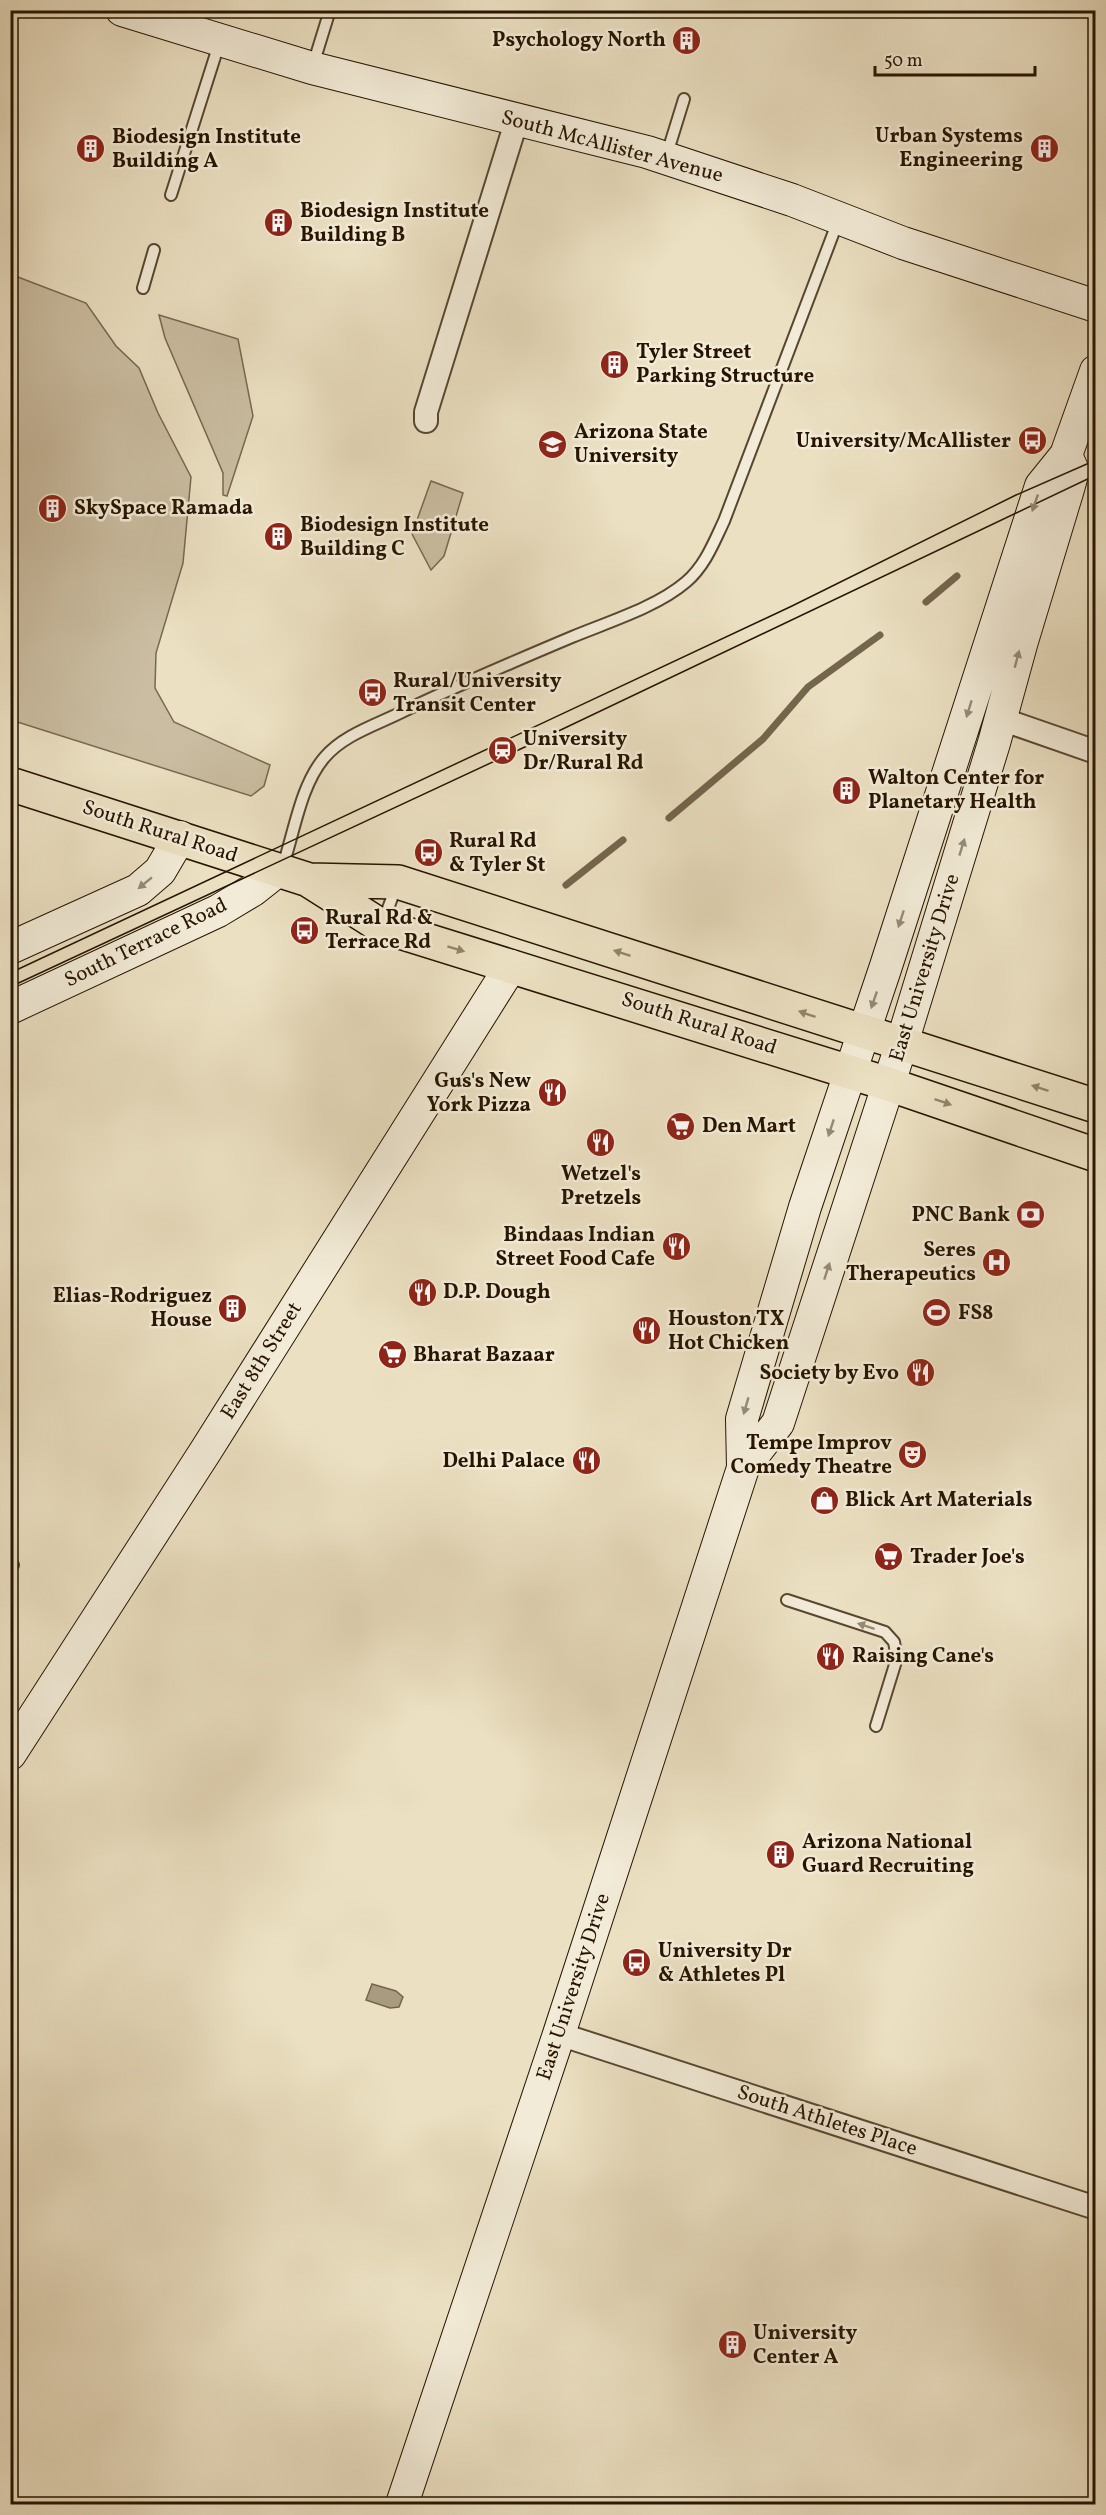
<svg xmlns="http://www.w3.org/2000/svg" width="1106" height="2515" viewBox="0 0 1106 2515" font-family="Vollkorn,serif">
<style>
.green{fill:#cabda1;stroke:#786850;stroke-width:1.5}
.water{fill:#a89b80;stroke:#74654d;stroke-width:1.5}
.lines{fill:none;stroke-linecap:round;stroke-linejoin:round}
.stream{stroke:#74654d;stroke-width:7}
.lane-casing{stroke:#584730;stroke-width:14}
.street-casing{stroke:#584730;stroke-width:26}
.secondary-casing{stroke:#271400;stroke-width:34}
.primary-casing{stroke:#271400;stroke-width:36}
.lane{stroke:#f2ebd7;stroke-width:10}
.street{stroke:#f2ebd7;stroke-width:22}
.secondary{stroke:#f2ebd7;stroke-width:32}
.primary{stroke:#ebe0c2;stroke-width:33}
.tram{stroke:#271400;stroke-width:1.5}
.oneway{fill:#978a76}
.oneway2{fill:#93846b}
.labels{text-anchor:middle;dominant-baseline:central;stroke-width:5;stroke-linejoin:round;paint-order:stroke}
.poi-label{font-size:21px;font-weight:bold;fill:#271400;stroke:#f2ebd7;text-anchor:start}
.street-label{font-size:21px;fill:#271400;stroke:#f2ebd7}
</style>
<rect width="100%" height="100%" fill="#ebe0c2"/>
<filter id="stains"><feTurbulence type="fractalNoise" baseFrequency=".00333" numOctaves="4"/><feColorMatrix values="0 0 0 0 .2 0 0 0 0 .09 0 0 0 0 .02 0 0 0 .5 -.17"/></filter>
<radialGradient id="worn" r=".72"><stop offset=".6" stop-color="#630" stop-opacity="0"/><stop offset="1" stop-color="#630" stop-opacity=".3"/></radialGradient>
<!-- green -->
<path class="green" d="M10 274 86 303 116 346 139 368 158 413 191 477 183 563 156 653 155 688 174 722 270 765 264 786 251 796 11 720Z
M159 315 238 339 253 416 227 496 223 495V473L165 338Z
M431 481 463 493 444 556 431 570 412 534Z"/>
<!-- water -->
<path class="water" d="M372 1984 396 1991 403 1997 399 2007 390 2008 366 2000Z"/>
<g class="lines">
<!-- stream -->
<path class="stream" d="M926 602 957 576
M669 818 763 739 808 687 880 635
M566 885 623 840"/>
<defs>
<path id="lane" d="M313 65 330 10
M667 154 684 99
M171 195 219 44
M143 288 154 250
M280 866 285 859C295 827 302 784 324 758 343 735 376 725 402 712 458 685 515 661 572 637 608 622 657 607 686 582 705 566 714 542 724 521L838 221
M383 922 396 887
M10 1570 13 1565
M787 1600 885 1632 894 1642 897 1658 876 1726"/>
<path id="street" d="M426 421V412L517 119
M1001 719 1096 752
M559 2034 1096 2208"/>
<path id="secondary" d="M122 10 312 68 647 152 792 200 903 243 1096 306
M10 948 138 890 160 871 180 837
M10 1008 218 911 253 890 277 871
M743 1468 778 1423 902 1043 994 743 1022 641 1068 489 1073 471 1066 455
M10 1754 205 1452 511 966
M402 2504 559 2034 743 1468 742 1419 805 1207 885 969 1041 486 1066 455 1096 371"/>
<path id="primary" d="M10 784 309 880 398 882 1096 1106
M310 881 381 926 888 1084 1096 1155"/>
</defs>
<!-- lane casing -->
<use href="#lane" class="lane-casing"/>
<!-- street casing -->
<use href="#street" class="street-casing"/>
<!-- secondary casing -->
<use href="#secondary" class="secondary-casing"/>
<!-- primary casing -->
<use href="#primary" class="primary-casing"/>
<!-- lane -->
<use href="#lane" class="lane"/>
<!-- street -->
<use href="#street" class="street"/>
<!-- secondary -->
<use href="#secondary" class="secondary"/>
<!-- primary -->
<use href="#primary" class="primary"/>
<!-- tram -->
<path class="tram" d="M10 973 792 606 1016 495 1096 460
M10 987 527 746 1096 475"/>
</g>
<!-- one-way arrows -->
<defs><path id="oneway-solid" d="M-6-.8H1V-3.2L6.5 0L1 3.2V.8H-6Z" transform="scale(1.5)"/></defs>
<g class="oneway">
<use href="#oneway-solid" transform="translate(1035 503) rotate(109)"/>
<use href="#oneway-solid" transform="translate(1017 659) rotate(-75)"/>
<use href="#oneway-solid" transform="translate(969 709) rotate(107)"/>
<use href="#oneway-solid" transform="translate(962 847) rotate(-73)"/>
<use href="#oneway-solid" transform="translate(145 883) rotate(141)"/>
<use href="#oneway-solid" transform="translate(901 919) rotate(108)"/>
<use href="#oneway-solid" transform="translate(874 1000) rotate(109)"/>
<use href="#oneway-solid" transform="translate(831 1128) rotate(108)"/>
<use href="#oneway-solid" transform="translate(827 1271) rotate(-72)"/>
<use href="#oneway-solid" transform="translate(746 1406) rotate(106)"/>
<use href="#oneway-solid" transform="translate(866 1626) rotate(-162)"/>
</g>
<g class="oneway2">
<use href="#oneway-solid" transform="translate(456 949) rotate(17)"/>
<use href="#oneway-solid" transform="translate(622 953) rotate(-162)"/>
<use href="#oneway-solid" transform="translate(807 1014) rotate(-161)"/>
<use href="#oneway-solid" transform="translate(1040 1088) rotate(-162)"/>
<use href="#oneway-solid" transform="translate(943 1102) rotate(19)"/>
</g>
<!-- icons -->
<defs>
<symbol id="building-disc" viewBox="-11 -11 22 22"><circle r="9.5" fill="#8f2418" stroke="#f2ebd7"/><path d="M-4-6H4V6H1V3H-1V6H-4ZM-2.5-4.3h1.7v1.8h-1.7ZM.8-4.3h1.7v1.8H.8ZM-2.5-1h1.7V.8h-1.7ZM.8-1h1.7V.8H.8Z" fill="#fff"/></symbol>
<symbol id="bus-disc" viewBox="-11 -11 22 22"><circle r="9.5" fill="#8f2418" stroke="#f2ebd7"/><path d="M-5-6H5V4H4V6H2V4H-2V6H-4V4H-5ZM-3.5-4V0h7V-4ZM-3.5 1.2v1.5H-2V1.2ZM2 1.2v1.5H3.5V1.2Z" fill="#fff"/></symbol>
<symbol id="university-disc" viewBox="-11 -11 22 22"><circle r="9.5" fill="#8f2418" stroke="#f2ebd7"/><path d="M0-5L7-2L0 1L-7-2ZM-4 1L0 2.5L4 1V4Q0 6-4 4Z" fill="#fff"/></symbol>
<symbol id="station-disc" viewBox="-11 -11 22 22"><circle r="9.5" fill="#8f2418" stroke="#f2ebd7"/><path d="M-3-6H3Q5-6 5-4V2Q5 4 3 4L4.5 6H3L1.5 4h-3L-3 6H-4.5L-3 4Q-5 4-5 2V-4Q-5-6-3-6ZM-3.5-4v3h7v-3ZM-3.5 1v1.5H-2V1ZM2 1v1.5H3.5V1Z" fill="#fff"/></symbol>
<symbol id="restaurant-disc" viewBox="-11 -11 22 22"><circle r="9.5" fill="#8f2418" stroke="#f2ebd7"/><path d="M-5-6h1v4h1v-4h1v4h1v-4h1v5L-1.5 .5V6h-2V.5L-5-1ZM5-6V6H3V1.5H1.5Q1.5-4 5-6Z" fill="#fff"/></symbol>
<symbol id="supermarket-disc" viewBox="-11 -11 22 22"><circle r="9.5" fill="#8f2418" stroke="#f2ebd7"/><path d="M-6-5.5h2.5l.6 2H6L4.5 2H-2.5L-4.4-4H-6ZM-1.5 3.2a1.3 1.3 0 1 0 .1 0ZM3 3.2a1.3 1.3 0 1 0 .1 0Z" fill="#fff"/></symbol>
<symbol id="bank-disc" viewBox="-11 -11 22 22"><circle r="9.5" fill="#8f2418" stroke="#f2ebd7"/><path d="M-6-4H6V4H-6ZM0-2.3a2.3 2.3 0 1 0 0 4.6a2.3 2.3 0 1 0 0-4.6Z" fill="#fff"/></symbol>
<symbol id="hospital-disc" viewBox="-11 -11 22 22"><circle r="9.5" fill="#8f2418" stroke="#f2ebd7"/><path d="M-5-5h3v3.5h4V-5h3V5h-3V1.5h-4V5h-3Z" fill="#fff"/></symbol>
<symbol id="stadium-disc" viewBox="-11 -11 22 22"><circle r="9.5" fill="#8f2418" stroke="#f2ebd7"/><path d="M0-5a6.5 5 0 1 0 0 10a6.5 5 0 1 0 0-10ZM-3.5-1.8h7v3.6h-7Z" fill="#fff"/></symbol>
<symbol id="theatre-disc" viewBox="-11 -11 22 22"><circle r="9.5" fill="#8f2418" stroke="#f2ebd7"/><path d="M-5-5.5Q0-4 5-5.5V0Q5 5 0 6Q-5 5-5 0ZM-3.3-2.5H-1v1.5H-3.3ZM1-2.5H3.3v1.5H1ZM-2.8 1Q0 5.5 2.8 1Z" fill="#fff"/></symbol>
<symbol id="shop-disc" viewBox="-11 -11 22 22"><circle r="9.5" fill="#8f2418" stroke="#f2ebd7"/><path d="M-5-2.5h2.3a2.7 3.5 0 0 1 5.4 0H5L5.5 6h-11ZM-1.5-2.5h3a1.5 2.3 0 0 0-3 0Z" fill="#fff"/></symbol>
</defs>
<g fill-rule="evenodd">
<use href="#building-disc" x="670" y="24" width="33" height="33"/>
<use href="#building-disc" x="1028" y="132" width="33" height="33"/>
<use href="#building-disc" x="74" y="132" width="33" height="33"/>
<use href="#building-disc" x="262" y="206" width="33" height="33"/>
<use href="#building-disc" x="598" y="348" width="33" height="33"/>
<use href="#bus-disc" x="1016" y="424" width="33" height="33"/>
<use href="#university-disc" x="536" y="428" width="33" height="33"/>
<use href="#building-disc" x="36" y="492" width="33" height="33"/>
<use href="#building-disc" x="262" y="520" width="33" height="33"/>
<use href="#bus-disc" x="356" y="676" width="33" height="33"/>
<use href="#station-disc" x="486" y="734" width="33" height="33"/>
<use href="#building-disc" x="830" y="774" width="33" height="33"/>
<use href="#bus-disc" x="412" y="836" width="33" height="33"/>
<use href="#bus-disc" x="288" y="914" width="33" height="33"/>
<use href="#restaurant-disc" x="536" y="1076" width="33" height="33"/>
<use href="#supermarket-disc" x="664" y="1110" width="33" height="33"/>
<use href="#restaurant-disc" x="584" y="1126" width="33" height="33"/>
<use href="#bank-disc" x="1014" y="1198" width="33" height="33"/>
<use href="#restaurant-disc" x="660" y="1230" width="33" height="33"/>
<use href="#hospital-disc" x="980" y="1246" width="33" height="33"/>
<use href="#restaurant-disc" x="406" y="1276" width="33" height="33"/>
<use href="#building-disc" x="216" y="1292" width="33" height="33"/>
<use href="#stadium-disc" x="920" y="1296" width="33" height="33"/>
<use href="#restaurant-disc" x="630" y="1314" width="33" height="33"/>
<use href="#supermarket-disc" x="376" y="1338" width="33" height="33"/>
<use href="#restaurant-disc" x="904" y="1356" width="33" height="33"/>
<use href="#theatre-disc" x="896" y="1438" width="33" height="33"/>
<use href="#restaurant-disc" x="570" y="1444" width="33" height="33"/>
<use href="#shop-disc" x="808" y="1484" width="33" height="33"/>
<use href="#supermarket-disc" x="872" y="1540" width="33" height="33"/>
<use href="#restaurant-disc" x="814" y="1640" width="33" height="33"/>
<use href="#building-disc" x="764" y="1838" width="33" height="33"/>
<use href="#bus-disc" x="620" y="1946" width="33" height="33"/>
<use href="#building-disc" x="716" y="2328" width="33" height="33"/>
</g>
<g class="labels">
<!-- poi labels -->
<g class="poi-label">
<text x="666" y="40" text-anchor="end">Psychology North</text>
<text x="1023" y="136" text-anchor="end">Urban Systems<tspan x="1023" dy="24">Engineering</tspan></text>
<text x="112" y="137">Biodesign Institute<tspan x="112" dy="24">Building A</tspan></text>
<text x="300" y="211">Biodesign Institute<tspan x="300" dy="24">Building B</tspan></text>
<text x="636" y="352">Tyler Street<tspan x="636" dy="24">Parking Structure</tspan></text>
<text x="574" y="432">Arizona State<tspan x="574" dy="24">University</tspan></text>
<text x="1011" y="441" text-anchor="end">University/McAllister</text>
<text x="74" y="508">SkySpace Ramada</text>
<text x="300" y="525">Biodesign Institute<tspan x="300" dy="24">Building C</tspan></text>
<text x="393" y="681">Rural/University<tspan x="393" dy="24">Transit Center</tspan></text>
<text x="523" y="739">University<tspan x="523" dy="24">Dr/Rural Rd</tspan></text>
<text x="868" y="778">Walton Center for<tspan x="868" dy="24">Planetary Health</tspan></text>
<text x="449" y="841">Rural Rd<tspan x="449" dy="24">&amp; Tyler St</tspan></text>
<text x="325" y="918">Rural Rd &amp;<tspan x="325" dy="24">Terrace Rd</tspan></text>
<text x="531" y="1081" text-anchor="end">Gus's New<tspan x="531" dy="24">York Pizza</tspan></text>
<text x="702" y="1126">Den Mart</text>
<text x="601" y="1174" text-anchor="middle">Wetzel's<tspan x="601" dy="24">Pretzels</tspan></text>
<text x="1010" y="1215" text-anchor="end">PNC Bank</text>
<text x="655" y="1235" text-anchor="end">Bindaas Indian<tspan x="655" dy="24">Street Food Cafe</tspan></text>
<text x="976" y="1250" text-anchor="end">Seres<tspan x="976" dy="24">Therapeutics</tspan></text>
<text x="443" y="1292">D.P. Dough</text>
<text x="212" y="1296" text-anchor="end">Elias-Rodriguez<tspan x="212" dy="24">House</tspan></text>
<text x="958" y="1313">FS8</text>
<text x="668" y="1319">Houston TX<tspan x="668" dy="24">Hot Chicken</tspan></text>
<text x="413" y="1355">Bharat Bazaar</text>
<text x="899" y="1373" text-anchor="end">Society by Evo</text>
<text x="892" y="1443" text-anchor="end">Tempe Improv<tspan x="892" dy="24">Comedy Theatre</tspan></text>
<text x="565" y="1461" text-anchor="end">Delhi Palace</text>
<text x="845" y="1500">Blick Art Materials</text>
<text x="910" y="1557">Trader Joe's</text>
<text x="852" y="1656">Raising Cane's</text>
<text x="802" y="1842">Arizona National<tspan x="802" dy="24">Guard Recruiting</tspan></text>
<text x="658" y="1951">University Dr<tspan x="658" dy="24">&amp; Athletes Pl</tspan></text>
<text x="753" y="2333">University<tspan x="753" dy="24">Center A</tspan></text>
</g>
<!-- street labels -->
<g class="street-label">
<text transform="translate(612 147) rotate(15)">South McAllister Avenue</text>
<text transform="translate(160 832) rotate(18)">South Rural Road</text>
<text transform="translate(146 943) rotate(-26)">South Terrace Road</text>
<text transform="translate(925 968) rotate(-73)">East University Drive</text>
<text transform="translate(699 1024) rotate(18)">South Rural Road</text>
<text transform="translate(262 1361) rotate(-58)">East 8th Street</text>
<text transform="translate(574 1987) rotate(-72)">East University Drive</text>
<text transform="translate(827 2121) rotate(18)">South Athletes Place</text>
</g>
</g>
<!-- margin -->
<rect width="1106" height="2515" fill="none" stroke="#ebe0c2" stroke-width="36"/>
<rect x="12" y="12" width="1082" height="2491" fill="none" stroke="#271400" stroke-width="3"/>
<rect x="18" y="18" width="1070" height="2479" fill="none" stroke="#271400" stroke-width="1.5"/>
<!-- scale -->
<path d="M875 66v9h160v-9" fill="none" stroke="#271400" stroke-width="3"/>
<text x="884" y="66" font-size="18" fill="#271400" stroke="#f2ebd7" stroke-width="4.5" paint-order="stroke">50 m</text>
<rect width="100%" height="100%" filter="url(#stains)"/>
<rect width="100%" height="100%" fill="url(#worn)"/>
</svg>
